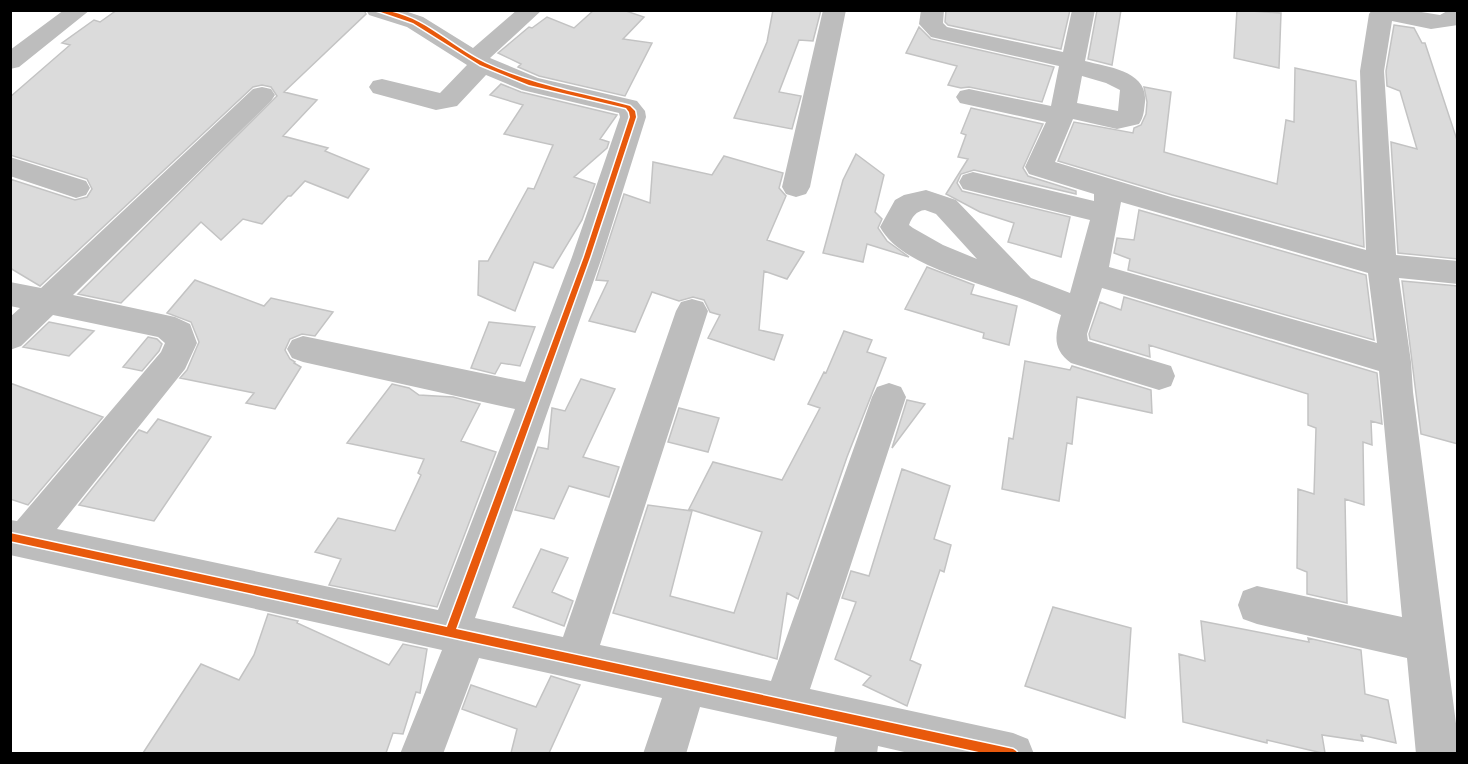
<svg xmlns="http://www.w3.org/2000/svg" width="1468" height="764" viewBox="0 0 1468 764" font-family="'Exo 2',sans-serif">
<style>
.building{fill:#dbdbdb;stroke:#c3c3c3;stroke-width:1.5}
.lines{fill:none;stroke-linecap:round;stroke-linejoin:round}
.minor{fill:#bdbdbd;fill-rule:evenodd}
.cycleway-casing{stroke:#fff;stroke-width:3}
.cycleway{fill:#e8590c;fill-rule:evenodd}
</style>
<rect width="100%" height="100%" fill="#fff"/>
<!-- building -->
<path class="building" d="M117 10H364L366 14 284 92 317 100 283 136 328 148 325 151 369 169 348 198 305 181 291 196H288L262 224 243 219 221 240 201 222 121 303 78 294 277 96 271 87 262 85 253 87 40 286 10 268V179L75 200 87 197 92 189 87 179 10 155V97L70 45 62 43 94 20 100 22Z
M594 10H623L644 17 623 39 652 43 625 96 539 76 518 67 521 64 498 53 529 27 532 28 547 17 574 28Z
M773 10H821L813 41 799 40 779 92 801 96 792 129 734 118 767 42Z
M946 10H1070L1061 49 948 25 945 22Z
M1097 10H1121L1112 65 1088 59Z
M1237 10 1281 13 1279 68 1234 58Z
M1394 25 1414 28 1422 43H1425L1458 143V259L1398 253 1391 142 1417 149 1400 91 1387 86 1386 71Z
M919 27 931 39 1054 67 1042 102 969 87 961 88 948 85 957 66 906 53Z
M1295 68 1356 81 1364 247 1172 195 1058 161 1074 122 1133 133 1134 128 1141 125 1146 114 1147 102 1144 87 1171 92 1164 152 1277 184 1286 120 1294 122Z
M501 84 521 92 617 115 600 139 609 142 607 148 574 177 595 184 582 220 553 268 534 262 515 311 478 295 479 261H488L528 188 534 189 553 145 504 134 523 105 490 95Z
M971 108 1043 124 1023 168 1028 176 1076 191V194L974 170 961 174 957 183 962 191 1070 217 1061 257 1008 242 1014 223 980 212 946 194 968 159 958 157 966 135 961 133Z
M856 154 884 175 875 212 882 219 878 228 887 241 909 257 867 244 863 262 823 253 843 180Z
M724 156 783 173 779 188 786 196 767 240 804 252 787 279 764 271 759 330 783 335 774 360 708 338 720 315 710 312 704 300 693 297 679 301 652 292 635 332 589 321 608 281 596 280 624 194 650 203 653 162 712 175Z
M1139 210 1366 275 1374 340 1128 270 1130 259 1114 253 1117 238 1134 240Z
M927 267 974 285 971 294 1017 306 1009 345 983 338 984 333 905 309Z
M195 280 264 306 271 298 333 312 315 336 302 334 290 339 285 350 290 359 295 362 294 363 301 367 275 409 246 403 254 393 180 378 187 370 199 342 191 322 167 313Z
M1402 281 1458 286V444L1421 434Z
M1124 297 1377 373 1382 424 1371 421 1372 445 1363 442 1364 505 1345 499 1347 603 1307 594V572L1297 568 1298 489 1314 494 1316 428 1308 425V394L1149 345 1150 357 1090 339 1089 334 1100 302 1121 310Z
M49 322 94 331 69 356 23 347Z
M489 322 535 327 520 366 501 363 495 374 471 368Z
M844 331 872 340 867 352 886 358 847 457 798 599 787 593 777 659 613 613 648 505 692 511 670 596 734 613 762 532 689 509 713 462 782 480 820 408 808 404 824 372 826 373Z
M148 337 157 339 162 344 159 351 142 371 123 367Z
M1025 361 1070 370 1072 366 1151 390 1152 413 1077 397 1072 444 1067 443 1059 501 1002 489 1009 438 1013 439Z
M581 379 615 389 583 457 619 467 609 497 569 486 554 519 515 510 538 447 548 449 552 408 565 411Z
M10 383 103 417 28 505 10 499Z
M392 384 409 388 419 395 453 397 480 404 461 441 496 452 437 607 329 585 341 559 315 552 338 518 395 531 421 475 418 473 424 459 347 443Z
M907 400 925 404 892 448Z
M679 408 719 418 708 452 668 442Z
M158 419 211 437 154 521 79 505 139 430 147 433Z
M902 469 950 486 934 539 951 545 944 572 940 570 910 660 921 665 907 706 863 685 871 676 835 659 856 602 842 598 851 571 869 576Z
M541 549 568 558 552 592 573 601 564 626 513 607Z
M1053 607 1131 628 1125 718 1025 686Z
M268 614 298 621 297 623 389 665 403 644 427 649 420 693 416 692 403 734 393 733 386 753H143L201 664 239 680 254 655Z
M1201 621 1309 642 1308 638 1361 650 1365 694 1388 700 1396 743 1361 735 1363 741 1322 735 1325 753H1322L1267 740V743L1183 722 1179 654 1205 661Z
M551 676 580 685 549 753H511L517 729 462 709 471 685 536 707Z"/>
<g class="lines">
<!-- minor -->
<path class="minor" d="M64 10H90L19 67 10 69V50Z
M366 10H402L423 17 473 48 517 10H542L490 58 538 78 637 101 645 111 646 117 602 257 475 618 563 637 676 311 681 302 692 299 703 302 708 311 600 645 771 681 872 397 877 387 889 383 901 387 906 397 810 689 1013 733 1028 739 1034 754H913L878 746 877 754H834L837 737 700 707 686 754H643L662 698 479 658 443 754H400L442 650 10 555V520L17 521 161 352 165 343 158 337 53 315 21 346 10 350V317L20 308 10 306V282L41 288 253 89 262 87 271 89 275 95 271 101 73 295 175 317 190 324 197 343 185 369 57 529 438 610 515 409 303 362 292 358 287 349 292 340 303 336 525 382 572 257 620 117 619 113 522 90 486 75 457 106 436 110 373 93 369 87 373 81 382 79 440 93 467 65 407 27 369 15Z
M823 10H846L810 187 806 194 796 197 786 194 782 187Z
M921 10H944L943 23 947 27 1063 52 1072 10H1095L1085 61C1108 67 1148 71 1145 102 1144 110 1144 117 1139 124L1117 129 1073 119 1055 162 1171 197 1366 250 1360 71 1369 14 1372 10H1409L1440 15 1449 10H1458V25L1431 29 1392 21 1384 71 1396 255 1458 261V284L1399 278 1411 362 1413 392 1458 739V754H1416L1407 658 1257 624 1243 619 1238 605 1243 591 1257 586 1402 617 1379 371 1102 288 1087 334 1088 341 1171 366 1175 376 1171 386 1159 390 1071 363C1052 349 1055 335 1061 315 1040 306 1018 297 996 290 960 277 899 262 880 227L895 200 904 195 926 190 956 200 1031 278 1070 293 1090 220 963 189 959 182 963 175 973 172 1094 201V194L1029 174 1025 167 1046 122 960 103 956 97 960 91 969 89 1051 106 1059 66 931 37 919 24ZM1082 76 1106 83 1120 90 1118 111 1077 103ZM1121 202 1368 273 1377 343 1109 267ZM925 210 936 214 977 259 943 245 913 228 909 225C912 217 916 211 925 210Z
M10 157 86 181 90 188 86 195 76 198 10 176Z"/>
<defs>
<path id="cycleway" d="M375 10C418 10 449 46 485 63 531 85 581 93 630 106L635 111 636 117 590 257 456 629 1013 749 1016 751 1018 754H988L10 541V533L447 627 584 257 630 117 629 112 626 108 529 85 480 65 413 23Z"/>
</defs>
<!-- cycleway casing -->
<use href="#cycleway" class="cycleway-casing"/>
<!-- cycleway -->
<use href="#cycleway" class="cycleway"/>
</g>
<!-- border -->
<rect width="1468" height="764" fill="none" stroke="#000000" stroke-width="24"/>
</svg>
